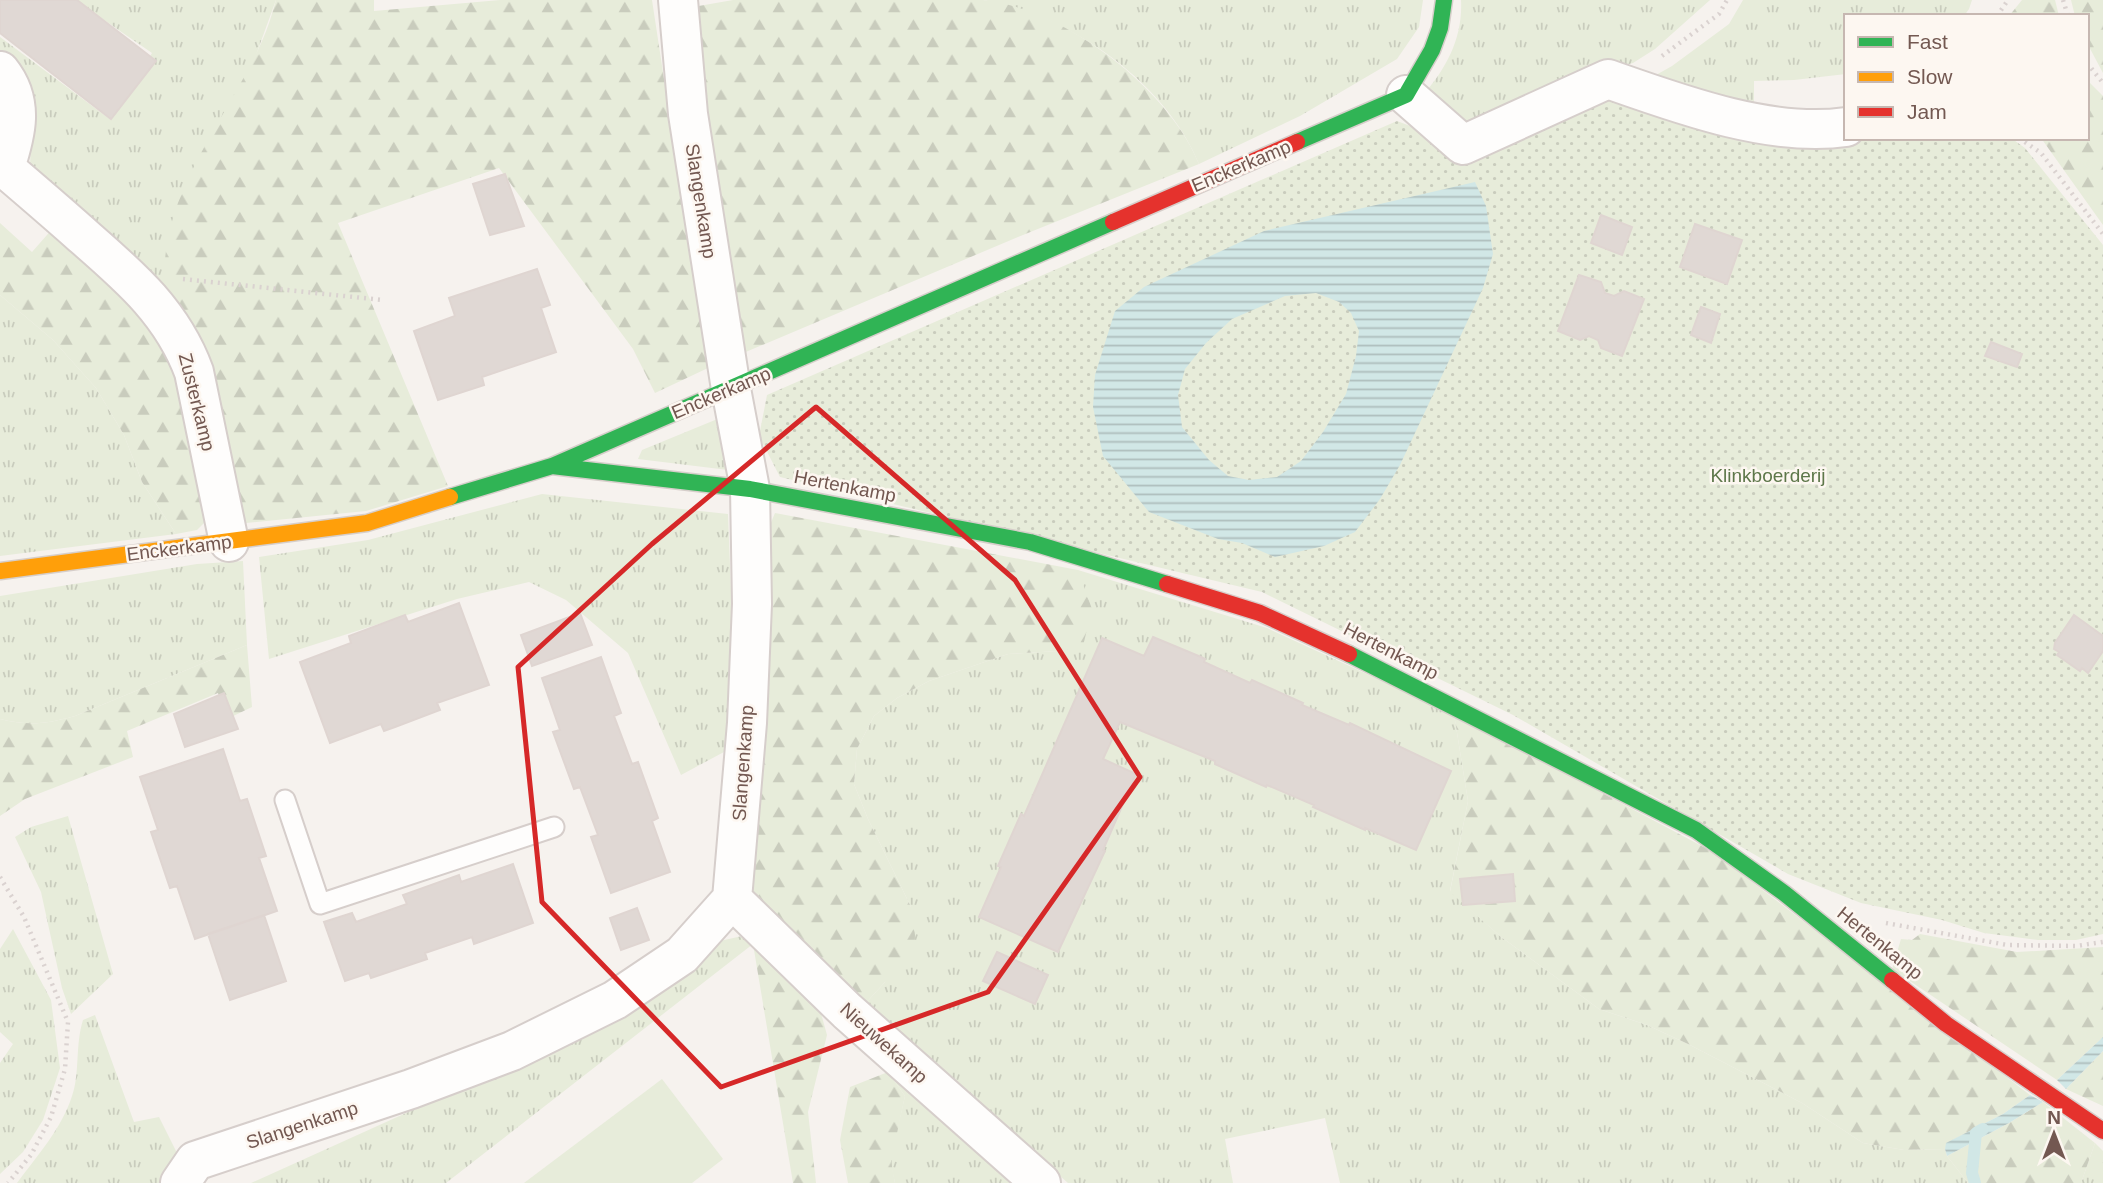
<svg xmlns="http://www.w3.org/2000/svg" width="2103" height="1183" viewBox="0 0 2103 1183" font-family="Helvetica,sans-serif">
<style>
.grass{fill:url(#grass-tufts)}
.forest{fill:url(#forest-firs)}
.park{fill:url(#park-dots)}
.pitch{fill:#e7ecda}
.water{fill:url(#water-rules);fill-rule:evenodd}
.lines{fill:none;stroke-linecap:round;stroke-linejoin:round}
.stream{stroke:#d1e7e6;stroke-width:12}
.building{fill:#e0d8d4;stroke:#dfd5d1;stroke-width:2}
.lane-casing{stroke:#d6cecb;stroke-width:23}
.street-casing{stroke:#d6cecb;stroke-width:42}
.fast-casing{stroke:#d6ceca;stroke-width:19}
.slow-casing{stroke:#d6ceca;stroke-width:19}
.jam-casing{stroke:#d6ceca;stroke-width:19}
.path{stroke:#dad2d0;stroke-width:4.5;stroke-dasharray:2 5;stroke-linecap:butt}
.lane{stroke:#fefdfc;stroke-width:19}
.street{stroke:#fefdfc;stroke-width:38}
.fast{stroke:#30b455;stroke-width:16}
.slow{stroke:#ff9f0a;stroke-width:16}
.jam{stroke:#e5322d;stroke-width:16}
.marked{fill:none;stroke:#d62828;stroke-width:5;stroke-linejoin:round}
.labels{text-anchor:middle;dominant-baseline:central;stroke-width:5;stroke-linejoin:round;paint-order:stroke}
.street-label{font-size:19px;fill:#735851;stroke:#fdf7f1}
.park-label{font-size:19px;fill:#5e774a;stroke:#fdf7f1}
</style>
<defs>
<pattern id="grass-tufts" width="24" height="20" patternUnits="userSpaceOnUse" patternTransform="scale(1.75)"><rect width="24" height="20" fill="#e7ecda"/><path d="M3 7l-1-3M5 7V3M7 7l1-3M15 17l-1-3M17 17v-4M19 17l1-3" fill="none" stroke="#c9ccbd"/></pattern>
<pattern id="forest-firs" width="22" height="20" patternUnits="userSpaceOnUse" patternTransform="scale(1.75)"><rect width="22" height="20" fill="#e7ecda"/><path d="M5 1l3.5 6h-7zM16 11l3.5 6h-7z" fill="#c9ccbd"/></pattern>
<pattern id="park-dots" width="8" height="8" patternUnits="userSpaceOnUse" patternTransform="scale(1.75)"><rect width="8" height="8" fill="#e7ecda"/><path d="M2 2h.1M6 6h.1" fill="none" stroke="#c9ccbd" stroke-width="1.8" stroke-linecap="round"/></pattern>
<pattern id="water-rules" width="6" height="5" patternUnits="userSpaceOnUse" patternTransform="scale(1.75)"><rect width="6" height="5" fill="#d1e7e6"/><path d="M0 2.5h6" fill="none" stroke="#aebebd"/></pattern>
</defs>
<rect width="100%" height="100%" fill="#f6f2ee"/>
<!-- grass -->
<path class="grass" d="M75 0H276L167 300 30 170 31 126 0 55V37L111 120 152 53Z
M984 0H1423L1419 27 1397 59 1300 116 1199 164C1170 93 1097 37 1026 11 1013 6 998 4 984 0Z
M1461 0H1710L1655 49 1633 63 1580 78 1467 129 1424 94C1447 67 1463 37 1461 0Z
M1743 0H1972L1969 9 1964 16H1846V74L1794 80 1754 81V111L1640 84 1672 66 1729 24Z
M0 295 53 340 96 388 124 435 142 482 176 534 0 556Z
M715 420 725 421 728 470 638 459 642 450Z
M542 494 728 514 737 745 681 775 628 653 566 600 529 582 457 599 269 659 259 557 368 540Z
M243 561 247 645 75 716C46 724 29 726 0 719V596L197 564Z
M1078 570 1267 628 1454 714 1468 801 1450 891 1500 936 1599 1009 1647 1025 1688 1044 1802 1103 1863 1143 1904 1150 1945 1149 1947 1156 1968 1183H1340L1325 1118 1225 1139 1233 1183H1068L865 1004 885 982 911 907 868 819 854 784 857 749 874 716 897 698 929 681 1008 654 1059 651Z
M68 816 113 974 71 1014 62 988 41 892 15 837 31 827Z
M13 929 51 1000 60 1068 43 1120 23 1152 0 1174V1063L13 1044 0 1032V949Z
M742 936 753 944 446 1183H251L645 1005 690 971 720 941Z
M95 1015 134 1122 159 1117 180 1159 161 1183H17C37 1156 62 1128 72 1096 80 1074 75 1045 83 1020Z
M888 1072 1014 1183H895L890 1161 905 1096Z
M2095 1143 2103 1151V1183H2081Z"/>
<!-- forest -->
<path class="forest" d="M276 0H374V11L500 0H652L708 368 655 393 633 349 499 168 338 223 448 486 366 511 246 523 236 507 167 300C150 204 226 123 262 41 268 28 272 14 276 0Z
M733 0C790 0 847 0 904 0 930 0 957 0 983 0 1065 9 1169 89 1199 164L1018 237 741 354 693 7Z
M2022 0H2055L2059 16H2009Z
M2071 0H2103V73L2087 43V16H2075Z
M2087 80 2103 96V225L2041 138H2087Z
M0 223 32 252 54 227 173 351 199 453 205 522 197 530 176 534 142 482 124 435 96 388 53 340 0 295Z
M775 513 1078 570 1092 609 1083 646 1059 651 1008 654 929 681 897 698 874 716 857 749 854 784 868 819 911 907 915 935 914 958 885 982 865 1004 782 926 751 890 761 546Z
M247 645 252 707 225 720 218 693 127 731 133 757 25 799 0 816V719C29 726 46 724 75 716Z
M1454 714 1713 852 2030 1095 2003 1114 1947 1143 1945 1149 1904 1150 1863 1143 1802 1103 1688 1044 1647 1025 1599 1009 1500 936 1450 892 1468 801Z
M1920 934 2017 952 2103 947V1037L2057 1080 1892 969 1901 939 1912 940Z
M753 944 819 1006 827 1035 808 1112 816 1183H793Z
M2103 1051V1106L2066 1089Z
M888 1072 905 1096 891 1161 895 1183H848L840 1140 850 1087Z
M2043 1102 2095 1143 2081 1183H1968L1947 1156 2009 1123Z"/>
<!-- park -->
<path class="park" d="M1614 92 1846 138H2011L2025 148 2103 245V934L2076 940H2038L1984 933 1942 920 1861 903 1788 874 1513 715 1262 592 780 477 759 436 767 395 1397 121 1487 155Z"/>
<!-- pitch -->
<path class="pitch" d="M662 1079 723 1159 692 1183H524Z"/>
<!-- water -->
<path class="water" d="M1475 182 1486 206 1493 254 1483 288 1400 465 1380 499 1355 532 1324 546 1275 557 1242 543 1218 539 1149 512 1103 456 1093 407 1095 375 1115 311 1144 287 1264 231ZM1316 293 1339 302 1351 313 1359 331 1356 356 1346 394 1323 432 1301 461 1277 477 1249 480 1228 476 1209 460 1182 427 1178 395 1185 369 1206 343 1232 319 1285 296Z
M2103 1037V1051L2066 1089 2057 1080Z
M2030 1095 2043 1102 2009 1123 1947 1156 1945 1149 1946 1143 2003 1114Z"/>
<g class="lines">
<!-- stream -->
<path class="stream" d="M1975 1183 1972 1173 1976 1133 1983 1129"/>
</g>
<!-- building -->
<path class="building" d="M0 0H77L156 61 111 119 0 33Z
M505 174 524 226 490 235 473 184Z
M1601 215 1632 227 1622 255 1591 243Z
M1695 224 1742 240 1727 284 1680 267Z
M537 269 550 305 541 308 556 352 482 377 484 385 438 400 414 331 455 316 449 298Z
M1579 275 1601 282 1605 293 1614 296 1624 291 1644 299 1622 356 1601 348 1598 340 1589 336 1580 340 1558 331Z
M1701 307 1720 314 1711 343 1691 335Z
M1991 342 2022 354 2017 367 1985 356Z
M459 603 489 685 437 703 440 710 395 727 384 731 381 724 330 743 300 662 351 643 349 636 405 615 408 622Z
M580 613 592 645 532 666 521 635Z
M2074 615 2103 636V651L2088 673 2082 668 2080 671 2057 655 2059 652 2054 649 2055 643Z
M1153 637 1201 657 1205 659 1204 662 1250 683 1252 680 1303 703 1302 705 1349 725 1350 723 1451 771 1416 850 1365 828V830L1313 807 1314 805 1267 785 1266 787 1215 764V761L1120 722 1103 759 1136 774 1103 850 1105 851 1058 952 979 917 1001 867 998 866 1021 814 1024 816 1102 638 1144 656Z
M601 657 621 713 614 716 632 764 638 762 658 818 652 821 670 872 611 893 591 837 598 835 580 787 574 789 553 732 560 730 542 678Z
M224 693 238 729 185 747 174 714Z
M223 749 240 801 247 799 266 856 259 858 277 911 195 939 177 886 170 888 151 832 158 830 140 777Z
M513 864 533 923 474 944 472 937 425 953 427 959 371 978 369 973 345 981 324 922 352 913 356 922 407 904 403 895 459 875 461 882Z
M1513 874 1515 901 1463 905 1460 879Z
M637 908 649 940 621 950 610 918Z
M264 915 286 981 230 1000 208 934Z
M997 952 1048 975 1035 1004 983 981Z"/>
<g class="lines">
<defs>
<path id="lane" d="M285 800 320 904 554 827"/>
<path id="street" d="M0 71C25 102 16 134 5 168
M1406 95 1463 145 1608 79C1679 104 1771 138 1846 127
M0 164C27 187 55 211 82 235 129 276 172 312 194 372L229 542
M732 899 847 1011 1041 1183
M180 1183 195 1161 411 1089 512 1051 615 1000 682 955 732 899 747 723 752 604 750 489 731 389 688 114 678 0"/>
<path id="fast" d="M1297 142 1406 95 1432 50 1440 28 1444 0
M552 466 750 489 1030 542 1167 584
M450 497 552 466 1113 222
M1349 654 1696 830 1784 893 1892 980"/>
<path id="slow" d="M0 571 367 523 450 497"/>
<path id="jam" d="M1113 222 1297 142
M1167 584 1260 613 1349 654
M1892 980 1946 1024 2103 1131"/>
</defs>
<!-- lane casing -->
<use href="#lane" class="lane-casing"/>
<!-- street casing -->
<use href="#street" class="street-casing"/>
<!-- fast casing -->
<use href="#fast" class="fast-casing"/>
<!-- slow casing -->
<use href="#slow" class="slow-casing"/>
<!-- jam casing -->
<use href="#jam" class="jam-casing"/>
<!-- path -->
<path class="path" d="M2063 0 2068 16
M1997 16 2008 0
M1662 56 1719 14 1727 0
M2087 63 2103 83
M2019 138 2041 153 2103 234
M183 279 382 300
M0 877 24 917 68 1022 65 1069 51 1117 31 1155 8 1183
M1886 923 2007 945 2076 946 2103 942"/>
<!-- lane -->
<use href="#lane" class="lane"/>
<!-- street -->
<use href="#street" class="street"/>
<!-- fast -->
<use href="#fast" class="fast"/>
<!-- slow -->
<use href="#slow" class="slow"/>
<!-- jam -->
<use href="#jam" class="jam"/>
</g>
<!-- marked area -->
<path class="marked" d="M816 407 1015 580 1140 777 988 992 721 1087 542 902 518 667 652 544Z"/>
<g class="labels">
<!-- street labels -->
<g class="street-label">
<text transform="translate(1241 166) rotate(-23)">Enckerkamp</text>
<text transform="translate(701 201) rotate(81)">Slangenkamp</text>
<text transform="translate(721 393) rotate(-23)">Enckerkamp</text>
<text transform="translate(197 402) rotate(76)">Zusterkamp</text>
<text transform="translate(845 486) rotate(11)">Hertenkamp</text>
<text transform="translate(179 548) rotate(-7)">Enckerkamp</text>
<text transform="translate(1391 651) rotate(27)">Hertenkamp</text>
<text transform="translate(743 763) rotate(-86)">Slangenkamp</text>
<text transform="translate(1880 943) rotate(39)">Hertenkamp</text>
<text transform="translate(884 1043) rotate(42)">Nieuwekamp</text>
<text transform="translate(302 1125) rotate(-18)">Slangenkamp</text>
</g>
<!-- park labels -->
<g class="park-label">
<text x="1768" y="475">Klinkboerderij</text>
</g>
</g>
<!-- legend -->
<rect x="1844" y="14" width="245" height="126" fill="#fdf7f1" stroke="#c6b7b1" stroke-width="2"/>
<rect x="1858" y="37" width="35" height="10" fill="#30b455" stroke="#c6b7b1" stroke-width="2"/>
<text x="1907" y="49" font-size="21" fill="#735851">Fast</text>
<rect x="1858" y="72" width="35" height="10" fill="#ff9f0a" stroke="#c6b7b1" stroke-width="2"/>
<text x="1907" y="84" font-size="21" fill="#735851">Slow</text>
<rect x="1858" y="107" width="35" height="10" fill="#e5322d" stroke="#c6b7b1" stroke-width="2"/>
<text x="1907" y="119" font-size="21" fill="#735851">Jam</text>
<!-- north arrow -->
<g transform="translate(2054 1134)" stroke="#fdf7f1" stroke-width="5" paint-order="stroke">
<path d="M0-5L12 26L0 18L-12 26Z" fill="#735851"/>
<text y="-10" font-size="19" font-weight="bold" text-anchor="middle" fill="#735851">N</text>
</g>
</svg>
